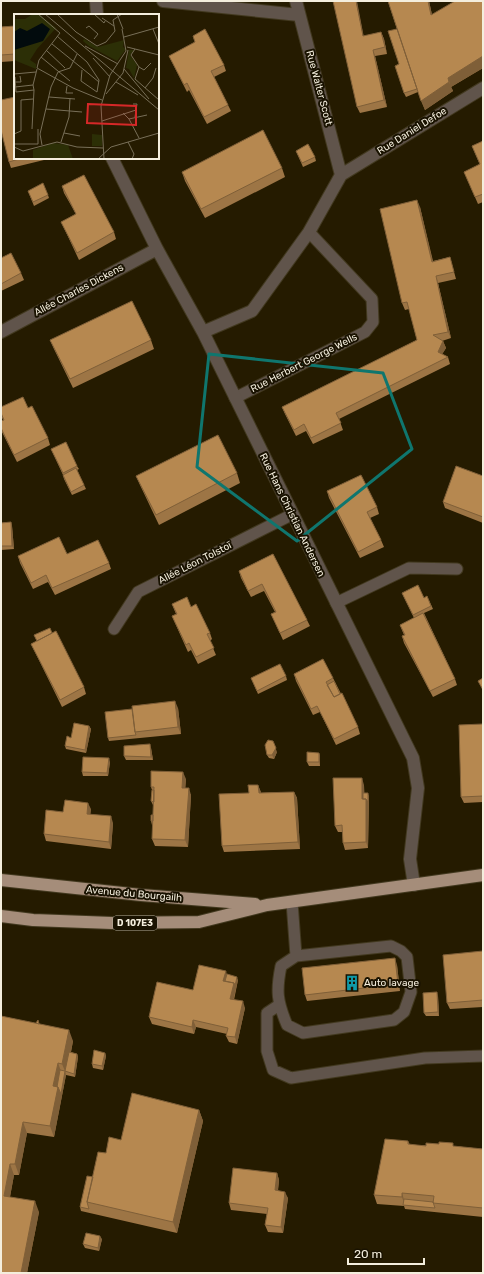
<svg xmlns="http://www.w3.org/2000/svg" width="484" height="1274" viewBox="0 0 484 1274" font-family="Rubik,sans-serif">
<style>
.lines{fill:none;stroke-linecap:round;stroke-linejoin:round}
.lane-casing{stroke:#42391f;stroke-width:13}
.street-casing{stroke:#42391f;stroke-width:14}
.primary-casing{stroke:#42391f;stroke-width:14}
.lane{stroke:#60544b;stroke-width:11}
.street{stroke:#60544b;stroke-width:12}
.primary{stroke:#a58d7a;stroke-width:12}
.wall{fill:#9d7545}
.shaded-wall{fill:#7f5f38}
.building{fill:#b68850;stroke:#7f5f38}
.marked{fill:none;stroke:#0f766e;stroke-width:3;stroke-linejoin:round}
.labels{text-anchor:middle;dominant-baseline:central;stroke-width:4;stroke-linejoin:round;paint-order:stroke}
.shield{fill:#191200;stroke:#b2ac9b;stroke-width:1}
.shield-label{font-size:9px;font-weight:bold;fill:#f4eedd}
.street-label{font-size:10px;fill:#f4eedd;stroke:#191200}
.poi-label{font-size:10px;fill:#f4eedd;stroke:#191200;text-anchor:start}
.inset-road{fill:none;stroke:#786f58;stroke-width:1}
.view{fill:#d62828;fill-opacity:0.15;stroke:#d62828;stroke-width:2}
.inset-edge{fill:none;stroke:#f4eedd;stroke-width:2}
</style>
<rect width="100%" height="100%" fill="#251b00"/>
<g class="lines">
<defs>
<path id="lane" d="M235 398 365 332 373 322 372 299 309 232
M336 603 409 568 457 569
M114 629 138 592 291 515
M292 902 296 956 281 966C276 991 277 1001 287 1025L303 1033 394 1020 404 1012 411 992 407 957 401 951 391 946 296 956
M279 1005 267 1013V1051L273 1070 291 1078 425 1058 483 1056"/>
<path id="street" d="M96 1 97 15
M163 1 299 15
M296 1 341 175
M112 158 157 249 203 332 413 758 418 788 410 859 414 885
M1 332 157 249
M203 332 252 311 309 232 341 175 483 88"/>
<path id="primary" d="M1 880 141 895 255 904
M1 916 33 920 112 923 199 922 267 905 483 875"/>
</defs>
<!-- lane casing -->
<use href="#lane" class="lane-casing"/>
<!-- street casing -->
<use href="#street" class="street-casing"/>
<!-- primary casing -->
<use href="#primary" class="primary-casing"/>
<!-- lane -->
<use href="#lane" class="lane"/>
<!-- street -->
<use href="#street" class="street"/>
<!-- primary -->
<use href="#primary" class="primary"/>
</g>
<!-- wall -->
<path class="wall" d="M388 1H429L432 15 483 1V68L451 87 453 91 425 110 418 92 406 97 404 93 399 64 397 29Z
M15 26V61L1 62V27Z
M381 32 384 39 387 54 375 56 387 107 360 113 357 107 364 36Z
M193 36 224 65 226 71 214 77 231 111 207 124 189 90 187 92 169 56 195 42Z
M483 141V202L478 204 464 172 480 165 472 146Z
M296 151 315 157 316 161 303 167Z
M15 158H44V160L11 168 9 162Z
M282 168 285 177 205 218 185 181 182 172Z
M62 186 114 232 116 239 79 260 64 228 61 222 76 214 64 193Z
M28 191 48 195 49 198 34 206Z
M420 207 433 261 450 257 456 279 438 283 451 338 442 341H443L446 348 442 354 448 357 450 364 339 419 343 430 313 444 306 431 296 436 285 414 282 407 417 340 409 309 405 310 402 303Z
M1 258 21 273 24 280 1 291Z
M50 340H151L154 349 73 388 54 349Z
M1 407 28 408 48 438 50 445 17 462 1 430V421L3 420 1 415Z
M51 449 77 466 79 469 77 470 86 489 72 495 64 479 63 475Z
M237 473 240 483 159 525 140 485 136 476Z
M483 476V523L445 508 443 502Z
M327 491 377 507 379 514 370 518 381 540 384 547 360 558 329 498Z
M11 522 12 526 14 549 1 550V523Z
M67 554 109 563 111 569 55 595 48 582 33 589 20 563 18 556Z
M273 554 307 620 310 626 283 640 271 614 275 612 264 591 251 597 241 578 239 571Z
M402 593 424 598 427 596 433 609 424 613 455 679 457 685 433 697 404 643 402 636 404 635 400 625 414 618Z
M172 604 191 607 210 633 212 639 210 641 216 655 198 664 191 650 188 652 175 623 172 616 176 614Z
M52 633 84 687 86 694 62 707 34 650 31 644 37 641 34 635Z
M294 674 333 678 358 727 360 734 336 745 320 712 313 715 296 681Z
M286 676 287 680 258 694 251 678Z
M178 708 181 734 109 741 108 738Z
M483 724V802L464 803 461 797Z
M89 726 91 729 86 753 66 749 65 746 71 738Z
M151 748 153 760H126L124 756Z
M277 752 274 759 269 758 267 755Z
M319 753 320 756V766H309L307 762Z
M110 762 108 776H83L82 772Z
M186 779 185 788 191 795 188 847 155 846 152 839 153 825H152L151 821 153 815 154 805H153L151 801 152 790 151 787Z
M258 785 261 793 294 792 297 798 300 849 224 852 222 846 249 793Z
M364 785V793L369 796 368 848 345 850 343 843V832H338L335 826Z
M91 809 90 814 113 823 111 849 46 841 44 834 63 812Z
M483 952V1007L450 1009 447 1003Z
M397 965 400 991 307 1001 305 995Z
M227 974 238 980 234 1000 245 1008 237 1044 229 1042 226 1036 227 1034 196 1027 194 1034 152 1024 149 1017 193 990Z
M438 996 439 1016H426L424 1013Z
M1 1016 39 1024 73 1041 71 1052 77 1054 78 1057 75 1077 66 1075 54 1137 27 1133 19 1175H14L10 1197 39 1212 27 1273H1Z
M105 1053 106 1056 103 1070 93 1068 92 1064Z
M199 1110 203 1121 177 1233 81 1211 80 1207 93 1177 106 1153 121 1140Z
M408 1141 410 1145 454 1146 483 1149V1217L405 1209 404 1206 377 1204 374 1195Z
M277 1173 279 1180 278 1191 288 1198 283 1233 268 1232 265 1225 267 1214 231 1210 229 1203Z
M102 1239 99 1251 85 1248 83 1244Z"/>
<!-- shaded-wall -->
<path class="shaded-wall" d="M356 1H357L365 43 363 36Z
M428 1H429L434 24 431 15Z
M381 32 384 39 387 54 385 47Z
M373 50 375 56 387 107 384 100Z
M483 56V68L451 87 448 78Z
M449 82 453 91 425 110 421 101Z
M417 200 420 207 434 268 432 262Z
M436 276 438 283 451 338 448 332Z
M443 341 446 348 440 358 438 352Z
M11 522 12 526 14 549 12 546Z
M175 701 178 708 181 734 178 727Z
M89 726 91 729 86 753 85 750Z
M273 741 277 752 274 759 272 755Z
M150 744 151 748 153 760 151 757Z
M319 753 320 756V766L319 762Z
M109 758 110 762 108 776 107 773Z
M183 772 186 779 185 795 182 788Z
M362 778 364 785 365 802 362 799Z
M258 785 261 792V800L259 793Z
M189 788 191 795 188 847 185 840Z
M294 792 297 798 300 849 298 842Z
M368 793 369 796 368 848 366 842V799Z
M88 803 91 809 90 820 87 814Z
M111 816 113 823 111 849 109 842Z
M395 958 397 965 400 991 398 984Z
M226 971 228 978 225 984 223 981Z
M237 977 238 980 232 1006 230 999 234 983Z
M437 992 438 996 439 1016 438 1012Z
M243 1001 245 1008 237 1044 235 1037Z
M193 1020 196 1027 194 1034 192 1027Z
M69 1030 73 1041 67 1072 65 1071 62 1064Z
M105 1053 106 1056 103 1070 102 1066Z
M77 1054 78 1057 75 1077 74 1074Z
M58 1063 62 1074 65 1071 66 1075 54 1137 50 1126 53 1086Z
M199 1110 203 1121 177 1233 173 1222Z
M23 1122 27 1133 19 1175 15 1164Z
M10 1164 14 1175 8 1207 4 1196Z
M277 1173 279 1180 277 1197 275 1190Z
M285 1192 288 1198 283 1233 281 1227Z
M402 1193 405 1203V1206L402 1197Z
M35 1201 39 1212 27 1273H21Z
M100 1236 102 1239 99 1251 98 1248Z"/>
<!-- building -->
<path class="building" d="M333 1H356L363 36 381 32 385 47 373 50 384 100 357 107Z
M388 1H428L431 15 455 1H483V56L448 78 449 82 421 101Z
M15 26V54L1 55V27Z
M205 29 224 65 211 71 228 105 204 117 187 83 184 85 169 56 195 42 193 36Z
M397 29 417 89 404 93 395 66 399 64 388 31Z
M15 97V158H22L9 162 1 130V100Z
M263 130 282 168 201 209 182 172Z
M483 141V194L475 197 464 172 480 164 472 146Z
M308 144 315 157 302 163 296 151Z
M84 175 114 232 77 253 61 222 76 214 62 186Z
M43 183 48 195 33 202 28 191Z
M417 200 432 262 450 257 454 272 436 276 448 332 433 335 443 341 438 352 448 357 336 413 341 423 311 438 304 424 294 430 282 407 417 340 407 302 402 303 380 209Z
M11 253 21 273 1 284V258Z
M132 301 151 340 70 379 50 340Z
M23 397 28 408 32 406 48 438 14 455 1 428V421L4 420 1 413V407Z
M218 435 237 473 156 515 136 476Z
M66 442 77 466 63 473 51 449Z
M456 466 483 476V517L443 502Z
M76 468 84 485 71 492 63 475Z
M361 475 377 507 367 512 381 540 358 552 327 491Z
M11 522 12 546H1V523Z
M59 537 67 554 98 540 109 563 52 588 46 575 31 583 18 556Z
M273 554 307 620 280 633 271 614 276 612 262 584 248 591 239 571Z
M418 585 424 598 427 596 431 606 413 615 402 593Z
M187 597 191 607 196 604 210 633 207 634 214 648 196 657 189 643 186 645 172 616 177 614 172 604Z
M423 613 455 679 430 691 402 636 405 635 400 625Z
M50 628 52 633 37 641 34 635Z
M56 631 84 687 60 700 31 644Z
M323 659 333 678 326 682 334 697 342 693 358 727 334 739 317 706 311 709 294 674Z
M280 664 286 676 257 691 251 678Z
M483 678V690L478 681Z
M334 681 340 694 334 697 327 685Z
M175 701 178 727 135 732 132 706Z
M132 709 135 732 136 735 108 738 105 712Z
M74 723 89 726 85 750 65 746 67 736 71 738Z
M483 724V796L461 797 459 725Z
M268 740 273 741 276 748 272 755H267L265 745Z
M150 744 151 757 124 756V746Z
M307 752 319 753V762H307Z
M83 757 109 758 107 773 82 772Z
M151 771 183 772 182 788H189L185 840 152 839 154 787H151Z
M333 778H362V799H366V842L343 843 342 825 335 826Z
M248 785H258L259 793 294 792 298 842 222 846 219 794 249 793Z
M152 790H154V802L151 801Z
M363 793H368V802L366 799H363Z
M65 800 88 803 87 814 111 816 109 842 44 834 46 810 63 812Z
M151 815H153V821H151Z
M483 951V1000L447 1003 443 955Z
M395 958 398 984 305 995 302 968Z
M199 965 226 971 223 981 234 983 230 999 243 1001 235 1037 226 1036 228 1028 193 1020 192 1027 149 1017 157 982 193 990Z
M227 974 237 977 235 986 234 983 225 981Z
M437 992 438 1012 424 1013 423 993Z
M1 1016 69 1030 62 1064 58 1063 53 1086 58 1087 50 1126 23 1122 15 1164H10L4 1196 35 1201 21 1273H1Z
M38 1020 39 1024 36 1023Z
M94 1050 105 1053 102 1066 92 1064Z
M69 1052 77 1054 74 1074 65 1071Z
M60 1070 65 1071 61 1094 58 1087H57Z
M132 1093 199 1110 173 1222 87 1202 98 1152 106 1153 109 1137 121 1140Z
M385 1139 408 1141V1144L426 1146V1143L439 1144V1142L453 1143V1146L483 1149V1208L433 1203 434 1196 402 1193V1197L374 1195Z
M233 1168 277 1173 275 1190 285 1192 281 1227 265 1225 268 1208 229 1203Z
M87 1176 93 1177 87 1202 89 1209 80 1207Z
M404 1199 433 1202 435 1208 403 1205Z
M86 1233 100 1236 98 1248 83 1244Z"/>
<!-- marked area -->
<path class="marked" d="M209 354 383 373 412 449 297 541 197 467Z"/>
<!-- icons -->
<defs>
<symbol id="building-bare" viewBox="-9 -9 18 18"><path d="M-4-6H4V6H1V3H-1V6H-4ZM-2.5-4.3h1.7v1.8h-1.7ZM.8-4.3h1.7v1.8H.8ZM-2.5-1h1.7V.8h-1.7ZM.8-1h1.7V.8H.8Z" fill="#0f9aa8" stroke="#191200" stroke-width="2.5" paint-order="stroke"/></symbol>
</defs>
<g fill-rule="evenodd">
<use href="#building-bare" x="341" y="972" width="22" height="22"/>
</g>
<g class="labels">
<!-- shield labels -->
<rect class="shield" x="113" y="916" width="44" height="14" rx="3"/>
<g class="shield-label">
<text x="135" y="923">D 107E3</text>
</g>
<!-- street labels -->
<g class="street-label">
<text transform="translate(319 88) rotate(75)">Rue Walter Scott</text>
<text transform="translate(412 131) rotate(-32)">Rue Daniel Defoe</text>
<text transform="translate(79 290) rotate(-28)">Allée Charles Dickens</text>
<text transform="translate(304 363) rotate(-27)">Rue Herbert George Wells</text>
<text transform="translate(292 515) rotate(64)">Rue Hans Christian Andersen</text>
<text transform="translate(195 563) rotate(-27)">Allée Léon Tolstoï</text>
<text transform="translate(134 894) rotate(5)">Avenue du Bourgailh</text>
</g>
<!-- poi labels -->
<g class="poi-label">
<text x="364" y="983">Auto lavage</text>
</g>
</g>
<!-- overview -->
<g transform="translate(14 14)">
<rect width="145" height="145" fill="#251b00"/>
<path d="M19 0H25L42 14 23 35 16 46 22 50V55L0 46V5H11ZM70 25 84 33 110 26 109 33 112 35 103 47 75 32 69 27ZM115 36H120L116 41 123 51 120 64 127 73 121 66 115 55 112 54ZM78 120 88 121V132H78ZM39 129 54 131 59 145H19V136Z" fill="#2c2f06"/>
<path d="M28 9 36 15 29 27 0 36V18L6 14 13 17Z" fill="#020b0d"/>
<path class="inset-road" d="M31 0 145 96M43 0 62 18 83 32 92 28 101 17 99 6 108 0M80 0 90 9 91 7M103 0 109 15M88 4 100 12M72 14 75 12 84 20 80 25M139 15 145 30M43 22 73 48 85 66 83 78 67 67 68 56M110 23 145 13M38 30 85 68M71 32 104 50M113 33 145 41M121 35 117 41 125 53 121 65 145 86M32 36 51 54M27 43 56 67M79 44 96 63M125 53 130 56 137 49M23 54 59 74 88 86M23 54 25 46 46 19 24 0M110 55 135 85M0 60 22 58M1 63 2 78 20 76 19 71M0 68H7L6 62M102 68 124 81M53 72 52 79H59M1 73 19 71 23 55M131 74 139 64 142 54M92 80 109 59 114 36M35 83 61 85M119 90H123L121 103M32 95 68 98M109 99 115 105 125 124M115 105 133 101M88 107 122 96M18 115 20 76M50 119 66 122M0 120 7 117V86L19 85M47 128 55 103 56 84M114 128 120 140 118 145M0 130H24V115M28 131 26 120 37 73 44 58 56 54 63 40M0 133 9 137 43 128 63 133 89 134M84 145 97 133 145 119M90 145 87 92 96 61 112 37 108 15"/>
<path class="view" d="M74 90 122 92V111L73 109Z"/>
<rect width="145" height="145" class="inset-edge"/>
</g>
<!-- border -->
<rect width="484" height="1274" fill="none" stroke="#f4eedd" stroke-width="4"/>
<!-- scale -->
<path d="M348 1258v6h76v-6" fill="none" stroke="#f4eedd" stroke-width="2"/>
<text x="354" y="1258" font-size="12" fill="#f4eedd" stroke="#191200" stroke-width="3" paint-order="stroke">20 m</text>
</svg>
